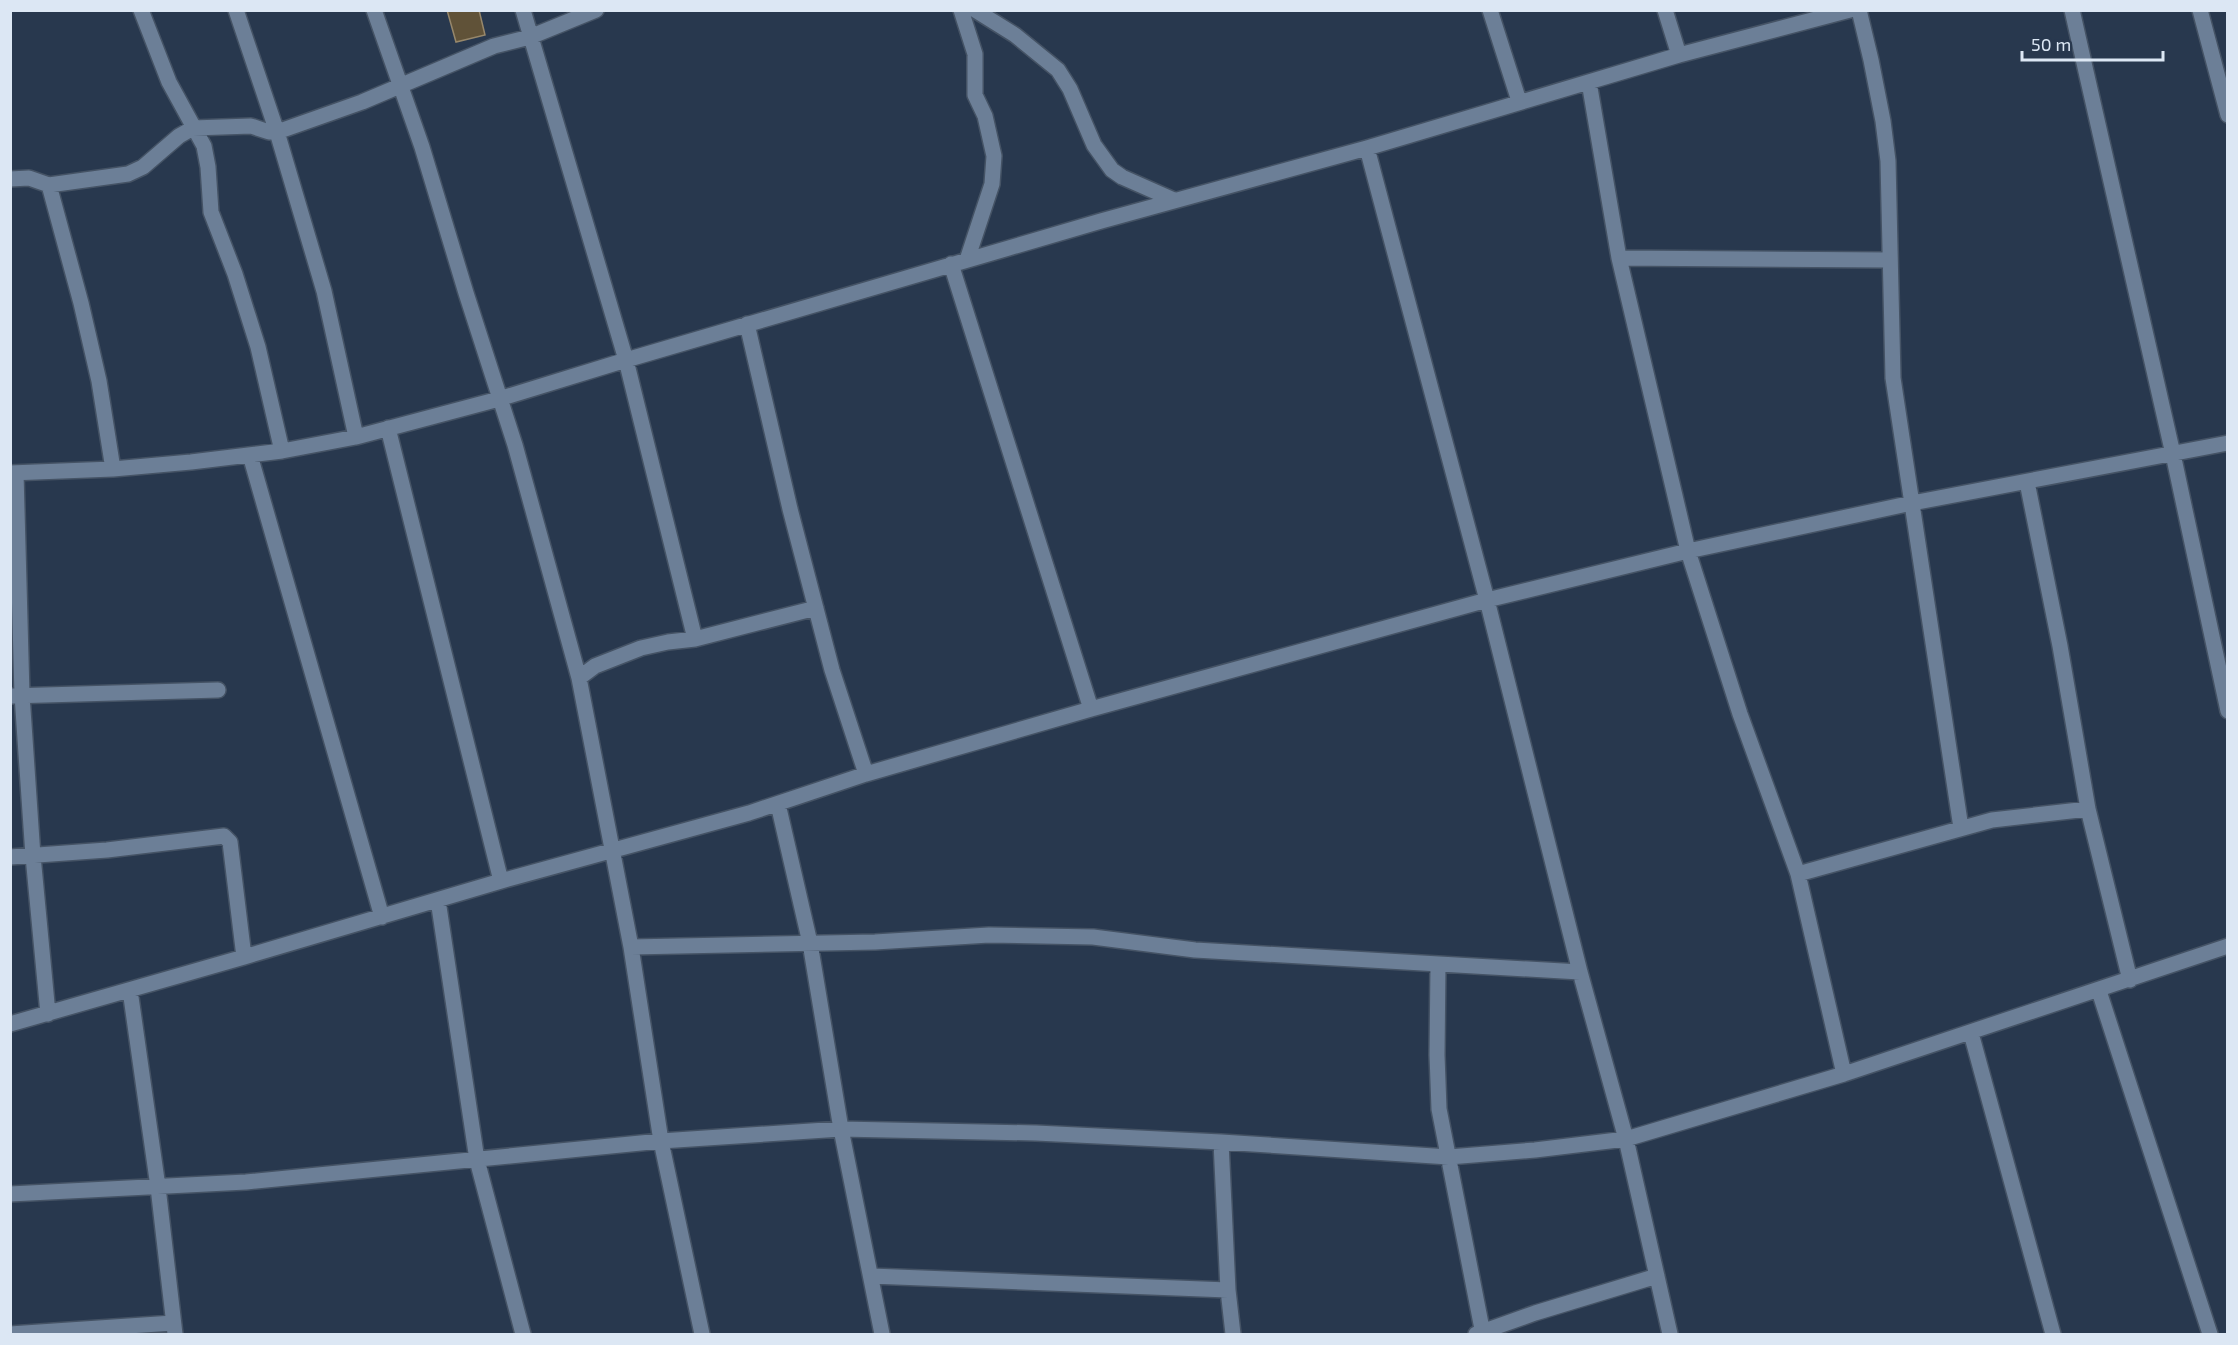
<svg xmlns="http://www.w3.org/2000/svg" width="2238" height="1345" viewBox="0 0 2238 1345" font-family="'Exo 2',sans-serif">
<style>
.building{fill:#605238;stroke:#96876b;stroke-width:1.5}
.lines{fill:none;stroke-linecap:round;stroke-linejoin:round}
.minor-casing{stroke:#455365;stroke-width:18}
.minor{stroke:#6c7f97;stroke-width:15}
</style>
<rect width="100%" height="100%" fill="#28384e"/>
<!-- building -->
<path class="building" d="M447 10H479L485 35 456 42Z"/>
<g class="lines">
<defs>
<path id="minor" d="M141 10 169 82 204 146 208 167 211 212 235 274 258 347 282 451
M236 10 277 132 324 291 356 437
M374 10 422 147 466 293 515 445 579 678 631 947 661 1141 702 1334
M523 10 626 360 695 639
M961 10 975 54V95L985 116 994 156 992 184 967 260
M975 10 1015 35 1058 70 1070 89 1094 145 1112 170 1122 177 1174 200
M1490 10 1519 101
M1665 10 1679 55
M1859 10 1871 60 1883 121 1888 161 1893 378 1961 828
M2072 10 2173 454 2228 711
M2200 10 2228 115
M1589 82 1619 258 1688 551 1740 714 1798 874 1844 1074
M1367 148 1487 600 1580 972 1626 1139 1670 1334
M10 179 29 178 49 185 128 174 143 167 179 136 193 128 251 126 269 132H277L362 102 494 46 530 37 596 10
M49 185 81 303 99 381 113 469
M1619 258 1889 260
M951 264 1091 709
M747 324 790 509 832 670 866 774
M388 428 501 881
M250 455 382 917
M10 473 113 469 191 462 282 451 356 437 499 399 626 360 1101 221 1367 148 1679 55 1850 10
M16 473 22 695 33 856 48 1014
M2027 482 2060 646 2088 809 2130 980
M579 678 595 666 641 648 668 642 695 639 816 608
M10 696 218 690
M778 804 810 943 841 1129 882 1334
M10 857 107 850 224 836 230 842 244 957
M1798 874 1992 820 2088 809
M438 900 477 1160 523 1334
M631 947 875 942 989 935 1093 937 1195 950 1580 972
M1438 965 1437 1055 1439 1109 1483 1334
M130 990 158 1187 175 1334
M2099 991 2210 1334
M10 1024 244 957 501 881 749 813 866 774 1091 709 1487 600 1688 551 1912 503 2228 443
M1971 1033 2053 1334
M1221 1142 1228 1290
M10 1194 246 1182 661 1141 841 1129 1036 1133 1221 1142 1449 1157 1535 1150 1626 1139 1844 1074 2228 946
M871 1276 1228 1290 1233 1334
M10 1334 173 1323
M1476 1334 1535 1313 1657 1276"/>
</defs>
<!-- minor casing -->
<use href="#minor" class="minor-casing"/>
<!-- minor -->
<use href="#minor" class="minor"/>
</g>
<!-- border -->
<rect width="2238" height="1345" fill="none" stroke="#dce7f4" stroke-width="24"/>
<!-- scale -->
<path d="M2022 51v9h141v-9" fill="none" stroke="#dce7f4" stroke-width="3"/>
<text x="2031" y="51" font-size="18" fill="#dce7f4" stroke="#28384e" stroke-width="4.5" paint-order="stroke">50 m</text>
</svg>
